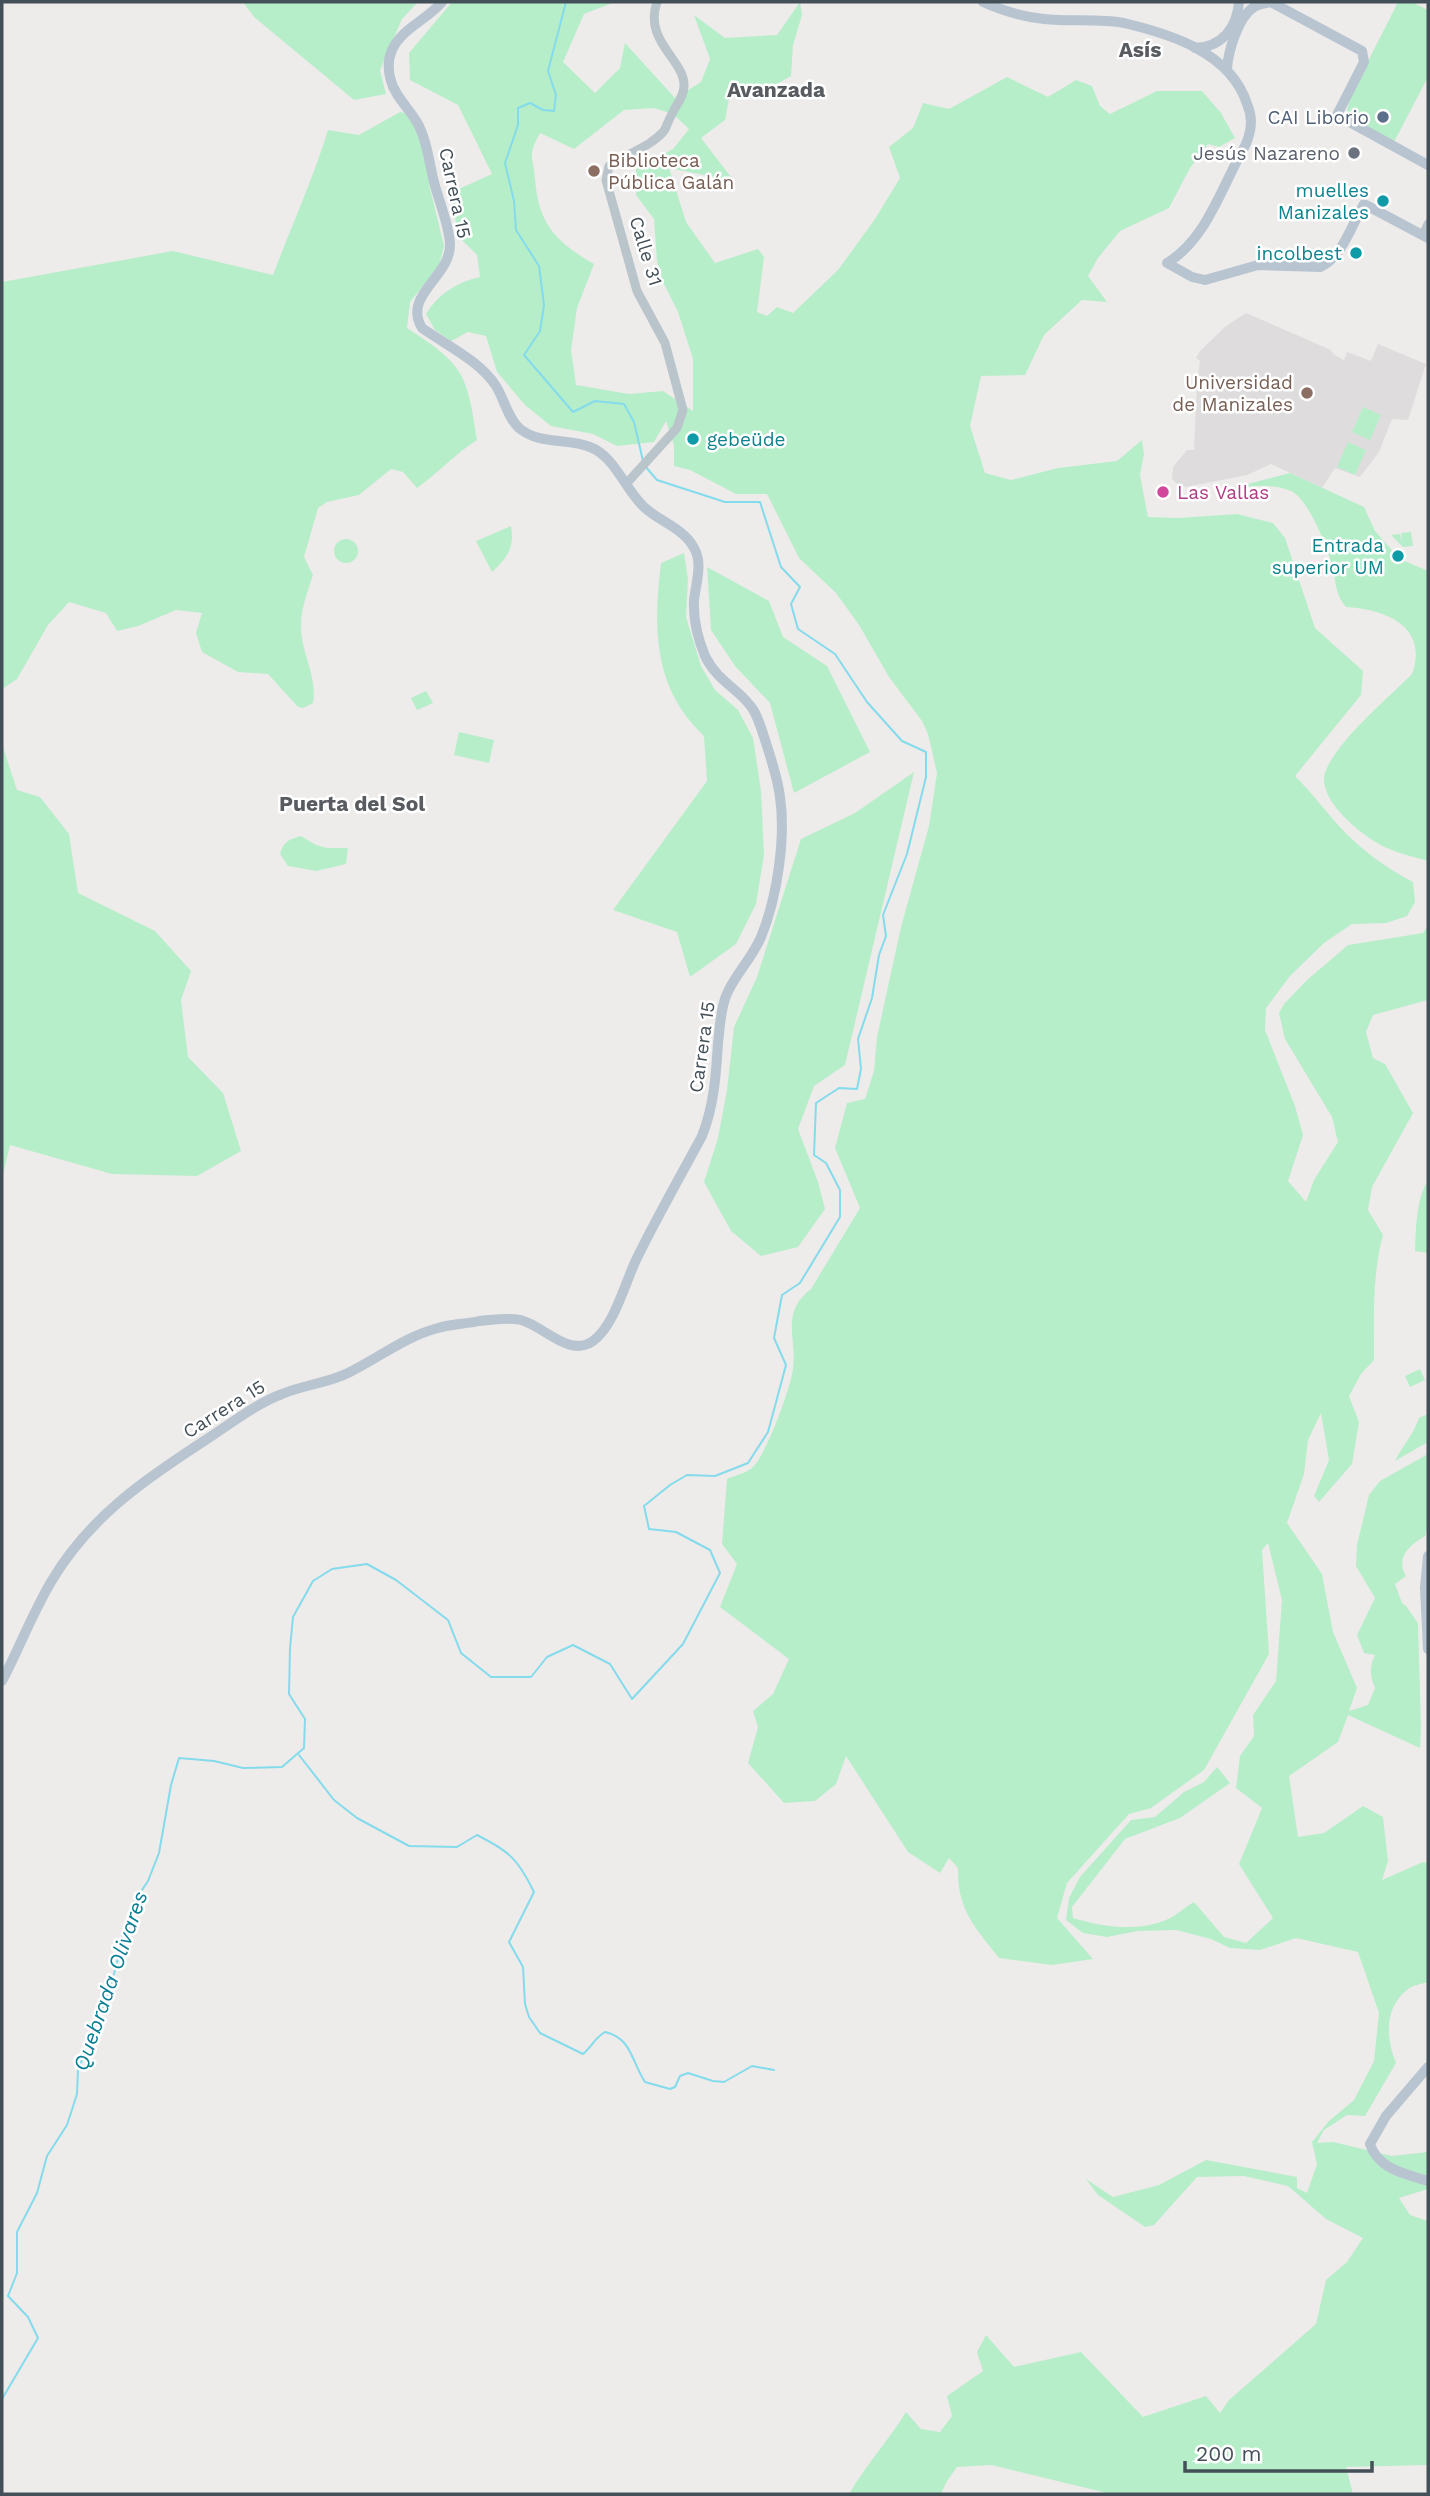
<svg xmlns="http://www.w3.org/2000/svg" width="1430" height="2496" viewBox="0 0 1430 2496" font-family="'Work Sans',sans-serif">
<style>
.education{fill:#dfdcdd}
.green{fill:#b7eeca;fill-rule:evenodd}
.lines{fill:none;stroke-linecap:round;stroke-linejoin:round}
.stream{stroke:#84dbeb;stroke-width:2}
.tertiary{stroke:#b9c4cb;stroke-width:9}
.secondary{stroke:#b8c5d0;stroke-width:10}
.service-dot{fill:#5c6f8a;stroke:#fff;stroke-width:2.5}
.worship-dot{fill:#6b7280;stroke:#fff;stroke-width:2.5}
.education-dot{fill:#8d6e63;stroke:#fff;stroke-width:2.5}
.culture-dot{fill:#0f9aa8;stroke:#fff;stroke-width:2.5}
.hotel-dot{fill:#d1479c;stroke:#fff;stroke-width:2.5}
.labels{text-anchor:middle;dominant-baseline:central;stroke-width:5;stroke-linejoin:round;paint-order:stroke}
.service-label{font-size:19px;fill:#4e5e75;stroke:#fff;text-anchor:end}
.worship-label{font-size:19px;fill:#5b616d;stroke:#fff;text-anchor:end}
.education-label{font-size:19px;fill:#785e54;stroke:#fff;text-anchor:start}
.culture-label{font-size:19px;fill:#0d838f;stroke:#fff;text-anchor:end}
.street-label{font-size:19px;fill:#445058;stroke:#fff}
.hotel-label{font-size:19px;fill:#b23c85;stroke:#fff;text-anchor:start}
.neighbourhood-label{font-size:21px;font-weight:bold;fill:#585c60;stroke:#fff}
.water-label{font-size:21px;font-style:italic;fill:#0c7f95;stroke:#fff}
</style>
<rect width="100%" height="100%" fill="#eeebeb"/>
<!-- education -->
<path class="education" d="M1246 313 1331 350 1333 354 1344 360 1347 352 1371 361 1378 344 1426 364 1408 420 1392 419 1379 452 1360 477 1335 468 1322 488 1271 464 1247 475 1186 487 1178 485 1172 479 1173 467 1187 450H1194L1197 383 1200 361 1196 358 1200 351 1226 326Z"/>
<!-- green -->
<path class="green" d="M243 2H418L402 19 380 70 386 94 354 100 254 17Z
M452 2H615L584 14 563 62 595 93 620 68 625 43 675 98 701 82 710 59 694 15 725 38 777 35 800 2 802 15 793 45 791 76 777 84H732L725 120 701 138 734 181 669 168 686 222 715 263 758 249 764 257 757 312 767 316 777 307 793 313 838 270 875 219 900 178 889 147 913 128 923 103 949 109 1007 77 1048 97 1076 80 1092 86 1100 106 1110 114 1157 91H1202L1221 113 1235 138 1219 147 1208 144 1190 168 1169 208 1120 231 1098 258 1088 276 1107 302 1082 300 1044 335 1025 375 981 376 970 426 985 473 1011 480 1058 468 1117 461 1142 440 1144 454 1140 475 1148 517 1178 518 1237 514 1273 523 1285 538 1315 628 1363 671 1361 695 1295 776C1311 792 1324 809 1339 826 1359 848 1387 869 1413 882L1415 902 1407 916 1386 923 1352 924 1324 943 1290 976 1266 1008 1265 1030 1295 1106 1303 1135 1288 1181 1306 1202 1314 1180 1338 1142 1332 1117 1285 1039 1279 1013 1284 1004 1307 980 1348 945 1423 933 1428 925V1000L1373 1015 1366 1032 1373 1058 1385 1064 1413 1113 1372 1187 1368 1210 1383 1235C1372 1275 1374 1318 1374 1360L1361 1374 1349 1396 1359 1422 1352 1464 1319 1502 1314 1496 1329 1460 1321 1413 1308 1440 1304 1474 1287 1523 1322 1574 1333 1632 1357 1688 1349 1711 1368 1705 1375 1688C1370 1677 1369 1666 1375 1655L1364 1653 1357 1635 1375 1598 1356 1566 1357 1545 1369 1495 1380 1481 1428 1454V1526L1425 1536C1410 1545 1395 1557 1406 1576L1395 1584 1402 1603 1406 1606 1418 1623 1421 1728 1420 1748 1348 1715 1338 1742 1289 1776 1298 1837 1324 1833 1363 1806 1383 1817 1388 1861 1382 1880 1423 1862 1428 1863V1982C1422 1984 1412 1985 1407 1990 1384 2008 1386 2039 1396 2063L1365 2116 1347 2115 1324 2130 1317 2143 1333 2142 1392 2156 1428 2152V2189L1399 2198 1410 2215 1428 2221V2465L1346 2467 1353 2494H1111L991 2465 957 2467 947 2481 941 2494H849C866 2465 888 2441 906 2412L921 2429 940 2432 952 2416 947 2396 983 2371 977 2352 986 2335 1014 2367 1081 2352 1143 2417 1206 2396 1220 2413 1229 2400 1316 2324 1326 2280 1347 2262 1363 2238 1326 2219 1288 2186 1244 2176 1197 2177 1154 2225 1145 2227 1098 2195 1086 2179 1113 2197 1159 2185 1206 2160 1297 2177V2188L1307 2193 1317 2164 1312 2142 1329 2121 1354 2100 1374 2061 1379 2013 1358 1952 1296 1938 1260 1950 1230 1948 1211 1939 1176 1930 1138 1931 1107 1937 1083 1933 1066 1920 1069 1898 1080 1877 1131 1820 1155 1817 1184 1792 1204 1782 1217 1767 1230 1783 1180 1818 1125 1839 1072 1907 1073 1918C1103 1927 1136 1932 1166 1920 1176 1916 1185 1907 1194 1902L1224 1937 1246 1943 1273 1918 1239 1864 1262 1808 1236 1788 1240 1756 1254 1736 1253 1715 1276 1681 1282 1600 1268 1543 1262 1550 1269 1654 1204 1770 1151 1808 1129 1814 1067 1883 1057 1918 1093 1959 1052 1965 999 1958C975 1927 957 1910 958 1868L949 1858 940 1873 908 1852 846 1756 836 1784 815 1801 784 1803 748 1763 758 1727 753 1711 773 1694 789 1659 720 1607 737 1564 722 1544 727 1479C734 1476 746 1473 752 1468 765 1458 791 1387 793 1369 797 1337 780 1313 811 1289L860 1208 835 1148 847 1103 865 1099 874 1071 877 1037 901 927 929 826 937 773 928 734 922 721 889 677 859 625 836 593 799 558 767 494H736L690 470 674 466V445L666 421 654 442 617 446 593 434 551 426 525 405 497 372 486 336 468 332 451 341 435 330 426 314C438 294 457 282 480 277L477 255 459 237 450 193 492 174 458 105 410 80 409 53ZM654 108 673 114 689 129 673 149 636 169V195L654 219 657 261 663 282 678 312 693 359V411L663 391 629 394 576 385 571 350 577 308 594 264C555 241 539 225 535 179 533 154 527 157 540 133L574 149 624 110Z
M1398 2H1412L1428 10V77L1394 142 1348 115 1347 110 1351 95Z
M400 112 409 114 428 157 429 184 444 246 439 266 410 302 407 328C464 365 467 373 477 440 455 454 438 473 417 488L403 472 391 469 359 495 327 502 318 508 304 557 313 575C308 591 301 608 301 625 300 651 318 677 313 703L303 708 298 707 268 674 238 672 202 652 196 633 202 613 176 610 138 626 117 631 106 613 69 602 48 625 17 679 2 689V282L173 251 273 275C291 227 313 179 328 130L359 135Z
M1363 407 1381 415 1370 440 1352 432Z
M1348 442 1366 450 1355 475 1337 467Z
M1290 473 1364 507 1375 531 1396 555 1395 557 1428 571V861C1415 857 1400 854 1387 848 1365 839 1313 798 1326 770 1340 738 1387 699 1412 674 1429 627 1386 609 1346 607 1333 591 1337 580 1331 562 1326 544 1308 499 1291 491 1270 482 1242 487 1220 491Z
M511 526C515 548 507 558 492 572L476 541Z
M1411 532 1413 546 1403 547 1391 535 1400 534 1402 544 1401 533Z
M334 551a12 12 0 1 1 24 0a12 12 0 1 1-24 0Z
M684 553 688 579 686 617 701 666 715 690 738 710 753 738 761 791 764 855 756 904 736 944 690 977 677 932 613 910 707 781 704 736C653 688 653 628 661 563Z
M707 567 769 601 783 637 827 666 870 752 794 793 770 703 735 666 711 630Z
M426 691 433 703 417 710 411 698Z
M459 732 494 740 489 763 454 755Z
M2 744 17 790 40 797 69 834 78 893 155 931 191 971 181 1000 188 1057 223 1093 241 1151 197 1176 112 1174 10 1145 2 1178Z
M914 772 845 1065 814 1086 798 1129 818 1182 825 1209 798 1247 761 1256 731 1231 704 1182 718 1138 727 1090 734 1027 757 977 801 839 855 813Z
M301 836 316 845 327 848H348L346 864 316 871 288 866 280 854C283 842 289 839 301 836Z
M1428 1180V1253L1415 1251C1416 1228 1416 1200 1428 1180Z
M1420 1369 1425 1380 1410 1387 1405 1376Z
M1428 1414V1442L1395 1461C1402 1446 1414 1434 1419 1418Z"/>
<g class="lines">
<!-- stream -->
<path class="stream" d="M566 2 548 71 556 95 554 111 543 110 530 103 518 108V125L505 163 514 201 516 230 539 266 544 305 540 331 524 355 573 412 595 401 624 404 634 422 643 461
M299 1755 334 1800 357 1818 409 1846 457 1847 477 1835C509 1851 518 1859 534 1892L509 1942 523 1967 525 2004 529 2017 540 2033 583 2054C592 2046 595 2038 605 2032 632 2038 631 2061 645 2082L670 2089 675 2087 680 2076 688 2073 713 2081 724 2082 752 2066 774 2070
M2 2399 38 2338 28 2317 8 2296 17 2273V2232L37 2193 47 2156 67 2125 77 2094 78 2070 110 1989 132 1905 148 1881 159 1853 171 1785 179 1758 214 1761 243 1768 282 1767 304 1748 305 1719 289 1694 290 1648 293 1617 313 1581 332 1569 367 1564 396 1580 448 1620 461 1653 491 1677H531L547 1657 573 1645 610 1664 632 1699 683 1644 720 1573 710 1550 676 1532 649 1529 644 1506 670 1485 687 1475 715 1476 748 1463 768 1432 786 1365 774 1338 782 1295 800 1283 840 1217V1190L826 1163 814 1155 816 1103 839 1088 857 1089 861 1069 858 1039 872 998 879 955 886 936 883 915 907 854 926 777V752L902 741 867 702 835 654 798 629 791 604 800 587 781 567 760 502H725L657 480 645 466"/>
<!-- tertiary -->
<path class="tertiary" d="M1423 235 1428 224
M626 484 677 428 683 410 665 343 637 291 606 180 609 166C627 153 649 148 664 131 667 126 668 121 671 116 675 106 684 97 684 86 685 60 643 41 657 2"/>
<!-- secondary -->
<path class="secondary" d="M983 2C1001 10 1024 17 1044 19 1071 22 1098 18 1124 23 1171 34 1231 53 1247 104 1251 113 1252 125 1249 135 1247 144 1242 152 1238 159 1219 195 1203 242 1167 263
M1271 2 1362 51 1364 62 1337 115 1428 165
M1195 48C1222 47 1237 28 1239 2
M1227 69C1228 52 1238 17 1254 7 1259 4 1265 3 1271 2
M1167 263 1192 277 1205 280 1258 265 1320 267C1342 258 1352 224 1364 204L1428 238
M1428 1556 1425 1588 1428 1649
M2 1681C19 1649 32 1614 51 1582 88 1519 141 1482 201 1443 228 1426 253 1405 282 1394 303 1385 328 1383 348 1373 377 1359 406 1336 438 1328 451 1324 466 1324 479 1321 493 1320 508 1317 521 1320 544 1326 569 1358 593 1341 615 1325 625 1282 637 1258 657 1217 680 1177 702 1136 714 1106 716 1075 718 1043 720 1027 720 1012 726 996 734 975 752 959 761 937 777 898 786 839 780 797 778 780 772 762 767 746 763 734 760 722 754 711 742 690 718 683 705 656 698 639 693 619 694 600 696 583 703 563 694 548 683 527 657 521 642 505 624 487 614 456 590 447 567 438 539 445 519 428 508 418 504 399 496 386 480 361 446 345 422 328 402 295 451 277 450 244 449 224 439 202 434 182 429 163 428 144 419 126 411 110 395 97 391 81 388 71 388 59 392 50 402 28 427 20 442 2
M1428 2067 1386 2116 1370 2144C1378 2169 1405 2174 1428 2181"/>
</g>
<!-- markers -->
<circle class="service-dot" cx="1383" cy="117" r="7"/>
<circle class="worship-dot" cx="1354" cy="153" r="7"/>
<g class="education-dot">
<circle cx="594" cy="171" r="7"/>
<circle cx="1307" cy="393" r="7"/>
</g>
<g class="culture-dot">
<circle cx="1383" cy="201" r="7"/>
<circle cx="1356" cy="253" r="7"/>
<circle cx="693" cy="439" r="7"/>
<circle cx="1398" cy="556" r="7"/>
</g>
<circle class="hotel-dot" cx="1163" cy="492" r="7"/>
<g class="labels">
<!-- service labels -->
<g class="service-label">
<text x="1369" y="117">CAI Liborio</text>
</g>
<!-- worship labels -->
<g class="worship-label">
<text x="1340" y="153">Jesús Nazareno</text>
</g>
<!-- education labels -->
<g class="education-label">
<text x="608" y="160">Biblioteca<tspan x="608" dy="22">Pública Galán</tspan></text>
<text x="1293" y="382" text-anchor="end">Universidad<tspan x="1293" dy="22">de Manizales</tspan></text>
</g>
<!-- culture labels -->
<g class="culture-label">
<text x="1369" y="190">muelles<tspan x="1369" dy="22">Manizales</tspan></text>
<text x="1342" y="253">incolbest</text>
<text x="707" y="439" text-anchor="start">gebeüde</text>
<text x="1384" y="545">Entrada<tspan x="1384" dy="22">superior UM</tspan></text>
</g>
<!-- street labels -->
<g class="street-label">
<text transform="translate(455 193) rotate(78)">Carrera 15</text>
<text transform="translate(646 251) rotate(73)">Calle 31</text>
<text transform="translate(702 1047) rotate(-82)">Carrera 15</text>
<text transform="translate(224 1409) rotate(-32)">Carrera 15</text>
</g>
<!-- hotel labels -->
<g class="hotel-label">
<text x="1177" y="492">Las Vallas</text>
</g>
<!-- neighbourhood labels -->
<g class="neighbourhood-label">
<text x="1140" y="49">Asís</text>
<text x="776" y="89">Avanzada</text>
<text x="352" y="803">Puerta del Sol</text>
</g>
<!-- water labels -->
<g class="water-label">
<text transform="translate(110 1981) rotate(-71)">Quebrada Olivares</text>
</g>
</g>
<!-- border -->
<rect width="1430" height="2496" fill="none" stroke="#445058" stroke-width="7"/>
<!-- scale -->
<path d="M1185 2461v10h187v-10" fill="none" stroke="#445058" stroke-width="3.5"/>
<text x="1196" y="2461" font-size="21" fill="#445058" stroke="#ffffff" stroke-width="5" paint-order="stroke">200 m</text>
</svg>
